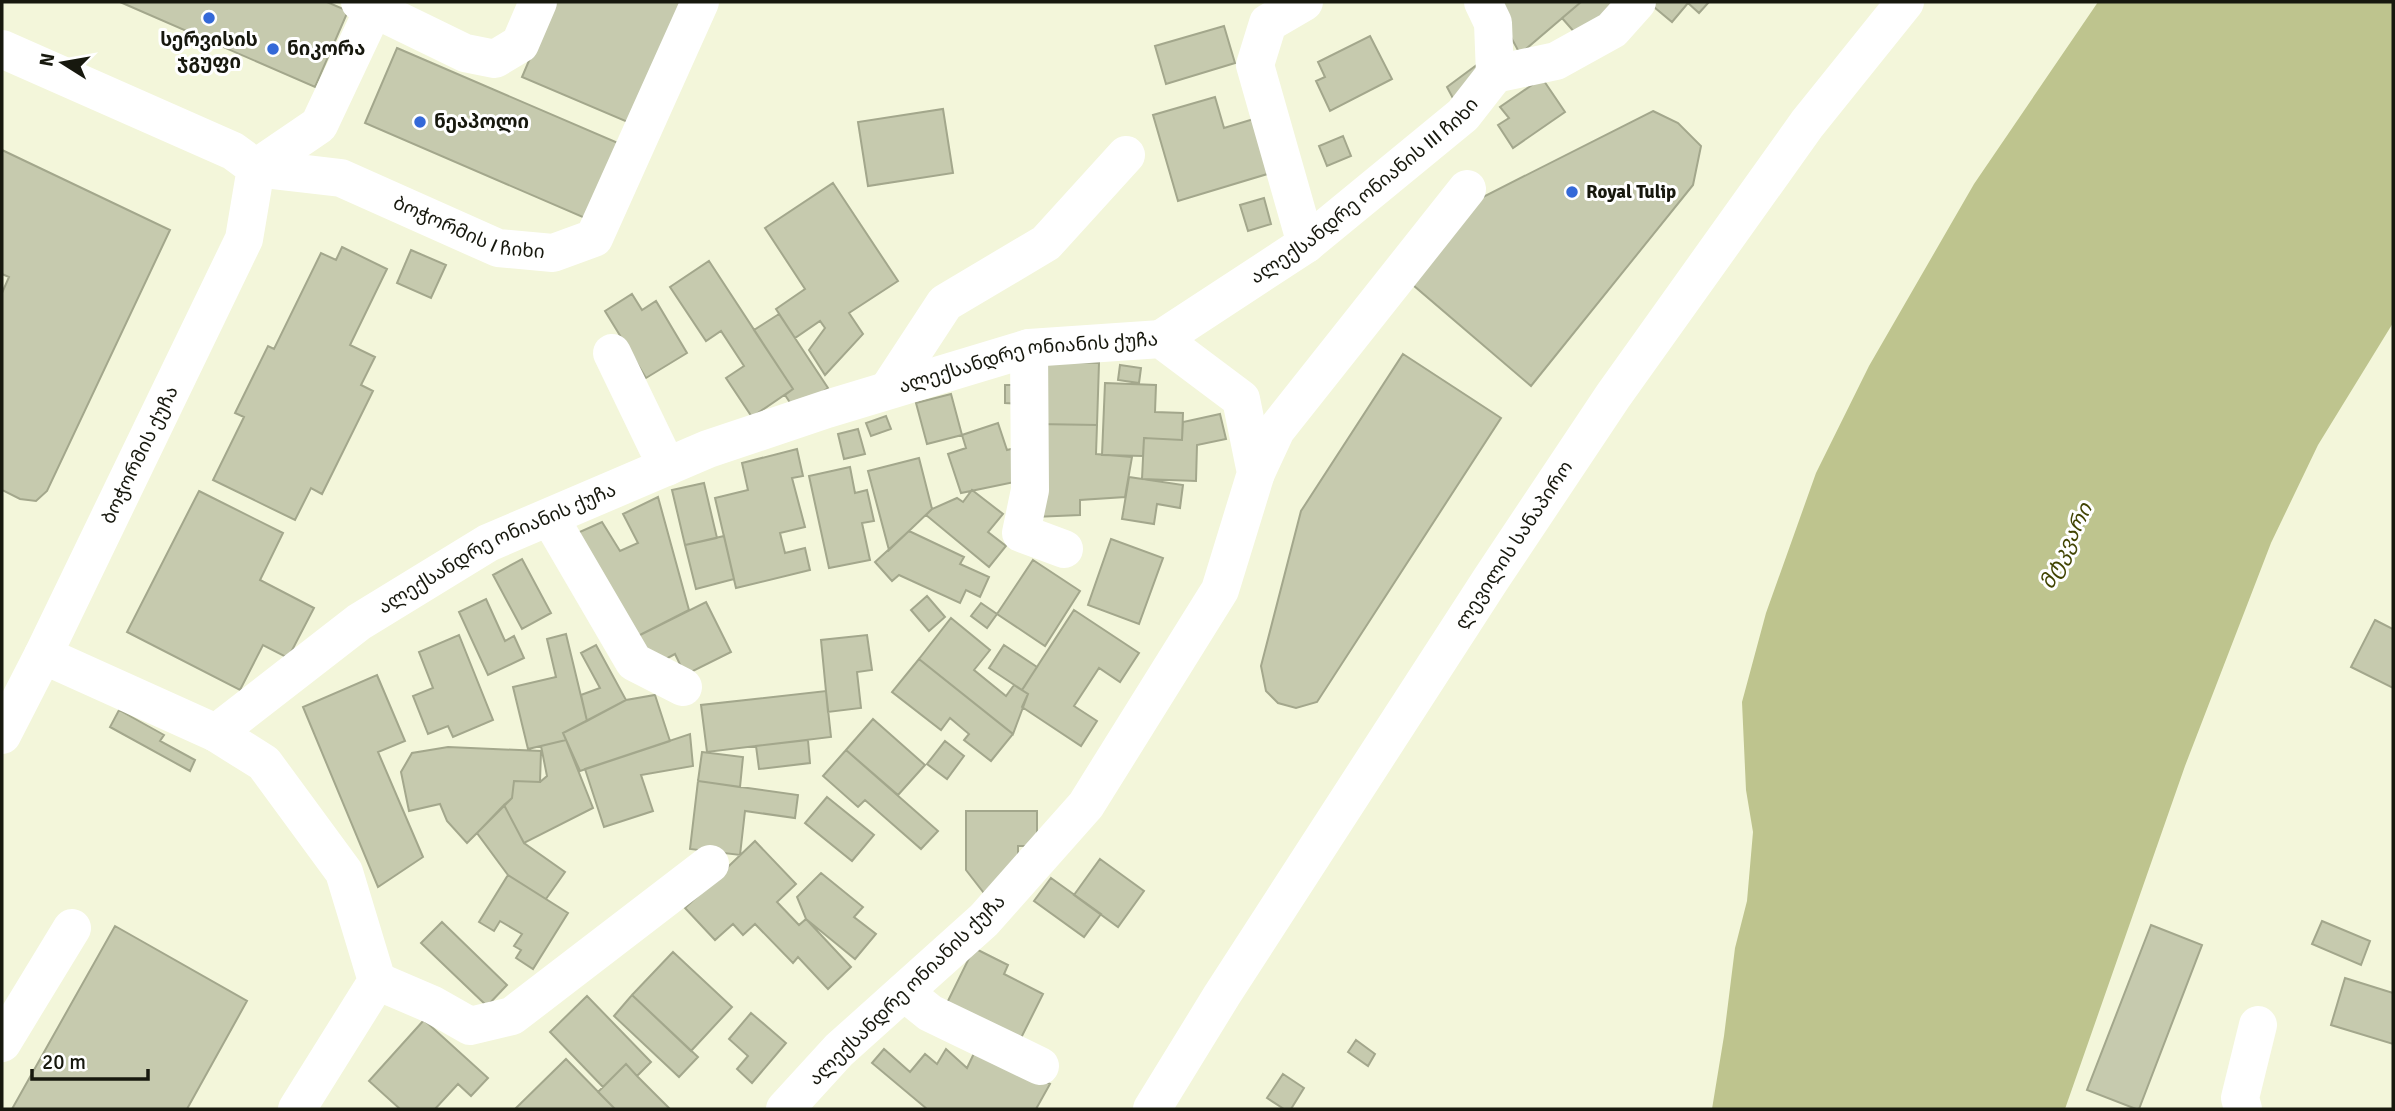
<svg xmlns="http://www.w3.org/2000/svg" width="2395" height="1111" viewBox="0 0 2395 1111" font-family="Signika,'Noto Sans Georgian',sans-serif">
<style>
.water{fill:#bec48e}
.building{fill:#c6caae;stroke:#a3a78c;stroke-width:2}
.lines{fill:none;stroke-linecap:round;stroke-linejoin:round}
.minor{stroke:#fff;stroke-width:38}
.major{stroke:#fff;stroke-width:38}
.poi-dot{fill:#3469d8;stroke:#fff;stroke-width:2.5}
.labels{text-anchor:middle;dominant-baseline:central;stroke-width:6;stroke-linejoin:round;paint-order:stroke}
.poi-label{font-size:19px;font-weight:bold;fill:#17180e;stroke:#fff;text-anchor:start}
.street-label{font-size:19px;fill:#17180e;stroke:#fff}
.water-label{font-size:21px;font-style:italic;fill:#414402;stroke:#fff}
</style>
<rect width="100%" height="100%" fill="#f3f6da"/>
<!-- water -->
<path class="water" d="M2098 2H2393V323L2318 445 2271 543 2185 766 2065 1109H1712L1724 1036 1735 948 1747 901 1753 832 1746 790 1742 702 1766 613 1816 473 1869 366 1974 184Z"/>
<!-- building -->
<path class="building" d="M120 2H327L348 11 315 87Z
M554 2H681L630 123 522 77Z
M1492 2H1581L1520 54Z
M1581 2H1618L1583 42 1562 18Z
M1648 2H1709L1699 13 1688 3 1672 22Z
M1224 26 1235 63 1166 84 1155 46Z
M1370 36 1392 79 1330 111 1316 81 1325 77 1318 62Z
M397 48 618 143 585 218 365 123Z
M1482 61 1456 104 1447 87Z
M1542 78 1565 112 1513 148 1498 125 1509 118 1500 107Z
M1215 97 1224 128 1257 118 1274 172 1178 201 1153 115Z
M943 109 953 173 868 186 858 122Z
M1653 111 1678 123 1701 146 1693 185 1531 386 1413 285 1481 198Z
M1343 136 1351 156 1327 166 1319 146Z
M2 150 170 230 47 491 36 501 20 499 2 490V293L9 277 2 274Z
M833 183 898 281 849 313 863 334 825 375 809 350 825 328 820 321 795 338 776 309 805 289 765 228Z
M1264 198 1271 224 1248 231 1240 205Z
M342 247 387 269 350 345 375 357 361 385 373 391 322 494 311 488 295 520 213 480 244 417 235 413 268 346 274 349 321 253 336 260Z
M411 250 446 265 431 298 397 283Z
M709 261 793 389 752 417 726 378 744 366 721 331 706 341 670 287Z
M632 294 642 310 656 301 687 353 646 378 605 311Z
M779 314 828 388 795 410 785 395 793 389 754 330Z
M1403 354 1501 418 1317 702 1296 708 1278 703 1266 691 1261 666 1301 511Z
M1040 361 1099 363 1097 425 1037 424Z
M1120 365 1141 368 1139 383 1118 380Z
M1105 383 1156 385 1155 412 1183 413 1182 440 1144 438 1143 456 1102 455Z
M1005 385H1021L1020 404 1005 403Z
M951 394 962 435 927 444 916 403Z
M1220 414 1226 439 1197 445 1196 481 1142 479 1144 438 1182 440 1183 422Z
M886 416 891 429 871 436 866 423Z
M998 423 1007 450 1015 448 1019 481 961 493 948 454 966 448 962 435Z
M1037 424 1097 425 1096 454 1132 457 1125 497 1080 500V515L1034 517Z
M858 429 865 454 844 459 838 434Z
M797 449 803 476 792 478 805 527 780 533 785 553 805 548 810 570 736 588 715 498 748 490 742 463Z
M919 458 932 509 889 550 868 471Z
M850 467 855 493 867 490 874 521 862 523 870 560 829 568 809 476Z
M1129 477 1183 485 1180 508 1157 504 1154 524 1122 519Z
M704 483 717 538 685 545 672 490Z
M972 490 1003 514 988 532 1006 546 989 567 926 515 932 509 957 498 963 502Z
M199 491 283 533 260 580 314 608 288 658 263 645 240 690 127 632Z
M658 497 689 610 636 637 573 535 602 522 620 551 638 543 623 514Z
M909 531 964 557 960 564 989 577 980 597 966 590 960 603 899 575 892 581 875 562Z
M724 536 734 579 696 589 685 545Z
M1111 539 1163 558 1139 624 1088 605Z
M522 559 551 613 522 629 493 575Z
M1033 560 1080 591 1045 646 997 614Z
M927 596 945 617 929 631 911 610Z
M486 599 505 641 514 636 524 658 488 675 459 612Z
M706 602 731 652 685 675 675 654 651 667 636 637Z
M981 603 997 614 987 628 971 616Z
M1074 610 1139 653 1120 682 1099 668 1074 706 1097 721 1081 746 1022 707 1028 694 1022 690Z
M951 618 990 650 974 670 1006 696 1014 685 1028 694 1013 734 919 659Z
M2375 620 2393 629V688L2351 667Z
M566 634 587 721 563 733 566 740 528 749 513 687 556 677 547 639Z
M459 635 493 720 453 737 448 726 428 734 413 696 433 688 419 652Z
M867 635 872 670 857 672 861 708 828 712 821 640Z
M596 645 626 700 587 721 581 695 600 688 581 653Z
M1004 645 1037 667 1022 690 989 668Z
M919 659 1013 734 991 761 964 740 969 734 950 718 941 730 892 692Z
M377 675 405 741 378 752 423 857 378 887 303 707Z
M826 691 831 737 707 752 701 705Z
M655 695 670 741 580 771 563 733 626 700Z
M119 710 164 735 160 741 195 760 190 771 110 727Z
M873 719 925 765 898 795 846 750Z
M690 734 693 766 641 775 653 811 604 827 585 769Z
M566 740 593 808 524 843 504 805 512 798 514 781 540 782 547 776 541 746Z
M808 740 810 763 759 769 756 746Z
M945 741 964 756 947 779 927 764Z
M448 747 541 751 540 782 514 781 512 798 467 843 447 821 440 804 409 811 401 772 412 753Z
M846 750 938 831 921 849 865 800 858 807 823 776Z
M702 752 743 757 740 787 698 781Z
M698 781 798 795 795 818 745 811 740 855 690 849Z
M827 797 874 835 852 861 805 823Z
M504 805 524 843 565 872 546 899 508 875 477 833Z
M966 811H1037V846H1018V870L987 897 966 870Z
M755 841 796 884 777 902 799 925 806 919 851 967 828 989 798 957 793 963 755 924 743 935 733 924 715 940 685 908Z
M1100 859 1144 891 1118 927 1074 895Z
M821 873 863 907 854 917 876 934 855 959 806 919 797 897Z
M508 875 568 913 533 969 516 958 521 950 514 946 522 934 500 921 494 931 479 922Z
M1051 878 1101 914 1084 937 1034 901Z
M2322 921 2370 941 2361 965 2312 944Z
M442 922 507 985 487 1006 421 943Z
M2151 925 2202 945 2139 1109H2136L2087 1090Z
M115 926 247 1001 187 1109H12Z
M974 948 1008 965 1004 974 1043 994 1016 1048 943 1011Z
M673 952 732 1007 691 1051 632 995Z
M2345 978 2393 993V1044L2331 1025Z
M632 995 698 1057 679 1077 614 1016Z
M587 996 651 1062 637 1076 626 1064 603 1087 550 1032Z
M751 1013 786 1043 752 1083 737 1069 748 1056 729 1039Z
M424 1020 488 1078 471 1096 458 1084 435 1109H400L369 1081Z
M1356 1040 1375 1054 1368 1066 1348 1052Z
M978 1045 1050 1084 1036 1109H927L872 1063 884 1049 910 1072 925 1054 937 1064 946 1049 967 1068Z
M566 1059 615 1109H515Z
M626 1064 637 1076 670 1109H615L598 1092Z
M1283 1074 1304 1088 1291 1109H1284L1267 1098Z"/>
<g class="lines">
<!-- minor -->
<g class="minor">
<path d="M360 2 465 53 495 59 520 44 538 2"/>
<path d="M1304 2 1268 23 1255 65 1306 244"/>
<path d="M1495 74 1556 61 1612 30 1637 2"/>
<path id="s1" d="M256 168 341 178 498 248 553 253 594 238 700 2"/>
<path d="M256 168 319 125 377 2"/>
<path id="s2" d="M1161 339 1306 244 1463 115 1495 74 1493 23 1483 2"/>
<path d="M1029 348 1030 490 1021 533 1064 549"/>
<path d="M612 353 667 467"/>
<path d="M888 390 945 303 1046 243 1126 155"/>
<path d="M1256 473 1276 430 1467 189"/>
<path d="M550 518 634 662 683 687"/>
<path d="M43 655 216 733 264 763 344 872 377 981 297 1109"/>
<path id="s3" d="M216 733 359 622 488 543 708 449 827 409 1029 348 1161 339 1241 399 1256 473 1220 590 1086 805 984 920 839 1050 785 1109"/>
<path d="M377 981 433 1005 470 1026 512 1016 710 864"/>
<path d="M904 992 930 1013 1040 1066"/>
<path d="M2 1043 72 928"/>
<path d="M2243 1109 2240 1098 2258 1025"/>
</g>
<!-- major -->
<g class="major">
<path d="M2 49 233 151 256 168 244 239 43 655 2 735"/>
<path id="s4" d="M1152 1109 1222 995 1491 579 1613 396 1807 124 1905 2"/>
</g>
</g>
<!-- markers -->
<g class="poi-dot">
<circle cx="209" cy="18" r="7"/>
<circle cx="273" cy="49" r="7"/>
<circle cx="420" cy="122" r="7"/>
<circle cx="1572" cy="192" r="7"/>
</g>
<g class="labels">
<!-- poi labels -->
<g class="poi-label">
<text x="209" y="40" text-anchor="middle">სერვისის<tspan x="209" dy="22">ჯგუფი</tspan></text>
<text x="287" y="49">ნიკორა</text>
<text x="434" y="122">ნეაპოლი</text>
<text x="1586" y="192">Royal Tulip</text>
</g>
<!-- street labels -->
<g class="street-label">
<text stroke="none"><textPath href="#s2" startOffset="252">ალექსანდრე ონიანის III ჩიხი</textPath></text>
<text stroke="none"><textPath href="#s1" startOffset="224">ბოჭორმის I ჩიხი</textPath></text>
<text stroke="none"><textPath href="#s3" startOffset="905">ალექსანდრე ონიანის ქუჩა</textPath></text>
<text transform="translate(140 455) rotate(-64)">ბოჭორმის ქუჩა</text>
<text stroke="none"><textPath href="#s4" startOffset="670">ლევილის სანაპირო</textPath></text>
<text stroke="none"><textPath href="#s3" startOffset="338">ალექსანდრე ონიანის ქუჩა</textPath></text>
<text transform="translate(907 990) rotate(-44)">ალექსანდრე ონიანის ქუჩა</text>
</g>
<!-- water labels -->
<g class="water-label">
<text transform="translate(2066 546) rotate(-64)">მტკვარი</text>
</g>
</g>
<!-- border -->
<rect width="2395" height="1111" fill="none" stroke="#17180e" stroke-width="7"/>
<!-- north arrow -->
<g transform="translate(63 63) rotate(281)" stroke="#ffffff" stroke-width="5" paint-order="stroke">
<path d="M0-5L12 26L0 18L-12 26Z" fill="#17180e"/>
<text y="-10" font-size="19" font-weight="bold" text-anchor="middle" fill="#17180e">N</text>
</g>
<!-- scale -->
<path d="M32 1069v10h116v-10" fill="none" stroke="#17180e" stroke-width="3.5"/>
<text x="42" y="1069" font-size="21" fill="#17180e" stroke="#ffffff" stroke-width="5" paint-order="stroke">20 m</text>
</svg>
